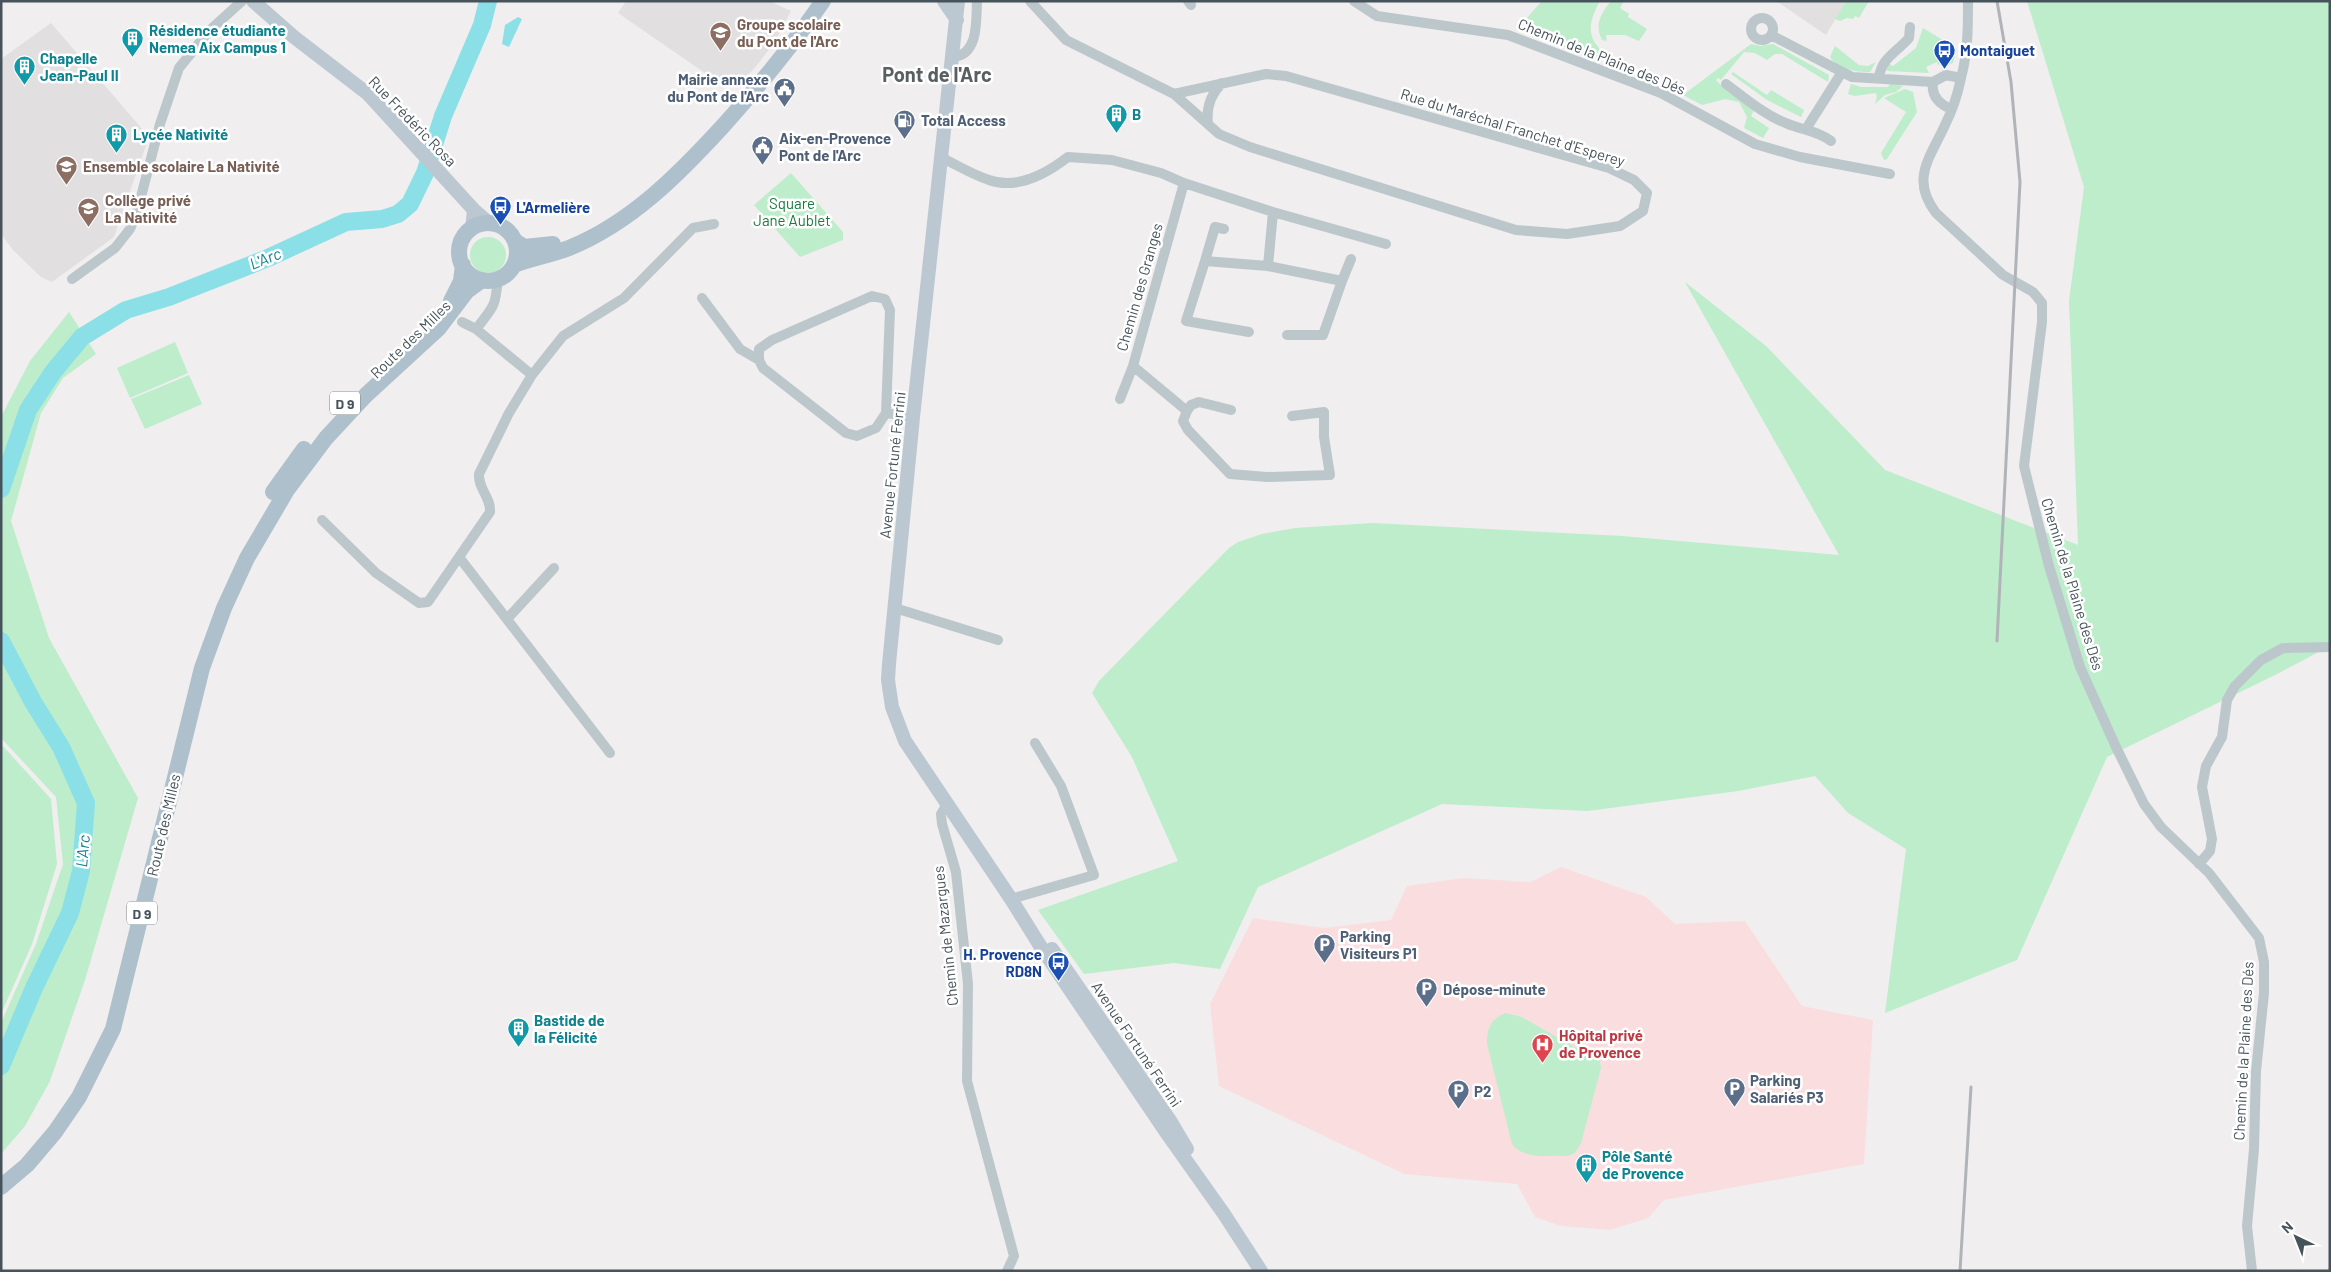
<svg xmlns="http://www.w3.org/2000/svg" width="2331" height="1272" viewBox="0 0 2331 1272" font-family="Barlow,sans-serif">
<style>
.education{fill:#e1dfdf}
.medical{fill:#fadedf}
.green{fill:#bdedca}
.water{fill:#8be0e8}
.lines{fill:none;stroke-linecap:round;stroke-linejoin:round}
.river{stroke:#8be0e8;stroke-width:18}
.street{stroke:#bcc7cc;stroke-width:10}
.secondary{stroke:#bcc8d1;stroke-width:14}
.primary{stroke:#aec0cc;stroke-width:16}
.rail{stroke:#b0b4b8;stroke-width:3}
.labels{text-anchor:middle;dominant-baseline:central;stroke-width:5;stroke-linejoin:round;paint-order:stroke}
.shield{fill:#fff;stroke:#7e878c;stroke-width:1}
.shield-label{font-size:14px;font-weight:bold;fill:#46535a}
.education-label{font-size:15px;font-weight:bold;fill:#785e54;stroke:#fff;text-anchor:start}
.culture-label{font-size:15px;font-weight:bold;fill:#0d838f;stroke:#fff;text-anchor:start}
.transit-label{font-size:15px;font-weight:bold;fill:#164399;stroke:#fff;text-anchor:start}
.street-label{font-size:15px;fill:#46535a;stroke:#fff}
.service-label{font-size:15px;font-weight:bold;fill:#4e5e75;stroke:#fff;text-anchor:start}
.park-label{font-size:15px;fill:#1a793e;stroke:#fff}
.health-label{font-size:15px;font-weight:bold;fill:#be3a42;stroke:#fff;text-anchor:start}
.water-label{font-size:16px;font-style:italic;fill:#11818d;stroke:#fff}
.district-label{font-size:20px;font-weight:bold;fill:#5a5f62;stroke:#fff}
</style>
<rect width="100%" height="100%" fill="#f0eeee"/>
<!-- education -->
<path class="education" d="M626 1H769L791 11 776 40 758 64 737 87 725 78 721 84 618 13Z
M1776 1H1846L1826 35Z
M51 23 149 137 114 237 52 282 41 277 13 250 1 234V59Z"/>
<!-- medical -->
<path class="medical" d="M1561 867 1646 897 1675 924 1745 921 1802 1006 1873 1020 1864 1164 1664 1200 1648 1218 1610 1230 1561 1226 1535 1217 1517 1184 1404 1174 1219 1086 1210 1004 1253 918 1324 928 1391 920 1407 886 1463 878 1530 882Z"/>
<!-- green -->
<path class="green" d="M1542 1H1600C1593 14 1586 29 1595 43 1599 48 1602 51 1602 57L1597 61 1517 29Z
M1611 1H1624L1620 8 1629 14 1628 17 1647 29 1639 41 1625 35H1606L1607 41 1602 40C1594 25 1601 13 1611 1Z
M1846 1H1869L1859 18 1855 16 1853 19 1847 18 1840 21 1835 19Z
M2027 1H2330V646L2275 675 2107 757 2017 960 1885 1013 1906 849 1848 813 1815 776 1738 791 1588 811 1442 804 1258 887 1220 969 1174 963 1084 974 1038 910 1178 861 1132 757 1092 693 1099 681 1229 548 1238 542 1262 534 1295 528 1373 523 1622 536 1839 555 1685 282 1766 346 1885 470 2078 545 2069 301 2084 187Z
M1923 28 1956 48 1953 63 1946 66 1944 63 1938 65 1937 62 1926 67 1929 73 1887 71V63L1893 66 1916 48Z
M1751 44 1760 46 1773 44 1829 75 1828 82 1782 54H1775L1767 60 1755 53 1744 52 1721 80 1718 78 1716 80 1725 89 1754 110 1751 116 1769 128 1763 138 1744 128 1747 117 1739 102 1725 99 1702 105 1683 95Z
M1835 46 1859 65 1868 66 1876 62 1870 72C1858 73 1836 68 1830 57Z
M1733 72 1767 95 1771 90 1804 110 1801 117 1767 100 1731 74Z
M1890 83 1903 86 1896 92 1885 95 1875 104 1877 96 1876 93 1855 96 1848 94 1851 84 1861 87H1888Z
M1905 89 1913 92 1917 112 1887 159 1884 160 1881 153 1906 112 1884 98Z
M791 173 843 232V240L800 257 754 205Z
M470 255a18 18 0 1 1 36 0a18 18 0 1 1-36 0Z
M69 312 96 354 63 378 41 413 11 521 49 638 138 798 85 980 50 1081 25 1126 1 1154V1023L36 944 63 864 56 797 1 738V417L30 361Z
M175 342 188 373 130 398 117 368Z
M189 375 202 404 145 429 131 399Z
M1 744 51 799 57 864 32 944 1 1014Z
M1506 1013 1522 1017 1585 1053 1595 1056 1600 1061 1601 1068 1581 1143 1575 1153 1568 1156C1550 1155 1523 1160 1512 1144L1487 1044C1487 1028 1490 1019 1506 1013Z"/>
<!-- water -->
<path class="water" d="M518 17 522 19 509 47 502 44 505 25Z"/>
<g class="lines">
<!-- river -->
<path class="river" d="M1 489 28 410 53 372 82 337 126 310 169 297 268 258 346 222 382 219 398 214 410 204 425 173 443 116 482 25 488 1
M1 641 33 702 61 747 86 803 81 871 70 913 34 988 1 1066"/>
<!-- street -->
<path class="street" d="M1030 1 1066 40 1174 94 1219 134 1250 147 1516 230 1567 234 1620 226 1643 211 1647 193 1634 180 1609 168 1286 76 1266 74 1174 94
M1188 1 1191 5
M1354 1 1377 16 1508 35 1661 93 1755 144 1800 157 1890 174
M1968 1C1968 27 1968 52 1961 78 1958 93 1952 111 1945 125 1930 158 1910 179 1936 213L2003 275 2033 292 2042 303V322L2024 466 2049 566 2080 667 2116 747 2144 804 2161 827 2209 873 2259 938 2264 962V993L2256 1071 2254 1149 2247 1226 2252 1271
M1751 29a11 11 0 1 1 22 0a11 11 0 1 1-22 0Z
M1771 35 1852 77 1933 82
M954 57C979 54 976 20 977 1
M1879 78C1881 58 1897 52 1909 38L1910 27
M1726 84C1745 98 1766 116 1788 124 1803 130 1818 131 1831 141
M1951 109C1939 104 1931 96 1933 82L1946 75 1961 78
M1208 124C1206 108 1210 95 1222 83
M1806 129 1842 72
M942 158C957 165 973 175 989 180 1017 190 1046 174 1068 157L1112 160 1161 173 1184 183 1273 212 1386 244
M1273 212 1268 266 1342 281 1323 335H1287
M1205 261 1215 227 1224 229
M72 279 115 248 130 229 137 212 160 124 179 68 209 31 242 1
M498 279C495 308 494 306 476 329L532 375 563 336 624 298 693 228 714 224
M1342 281 1351 259
M872 296 885 299 890 310 886 413 876 428 857 436 846 433 763 368 759 360V349L772 340Z
M702 298 740 349 759 360
M462 322 476 329
M1249 332 1186 321 1205 261 1268 266
M1133 366 1187 411 1183 421 1188 430 1230 474 1267 477 1330 475 1324 437V412L1292 416
M1120 399 1133 366 1184 183
M1187 411 1191 405 1199 402 1231 410
M886 413 913 417
M322 520 376 573 419 603 428 602 490 512C491 497 478 489 479 474L509 413 532 375
M459 557 610 753
M895 608 998 640
M507 619 554 568
M947 804 941 814 942 824 956 872 968 984 967 1081 1014 1256 1007 1271
M2199 864 2210 851 2212 839 2202 787 2206 766 2222 737 2227 700 2235 686 2261 660 2283 648 2330 647
M1011 899 1094 875 1061 786 1035 743"/>
<!-- secondary -->
<path class="secondary" d="M253 1 294 37 368 94 474 210 489 223
M944 1 957 20
M958 1 913 417 889 664 888 680 892 707 905 741 1011 899 1039 944 1168 1135 1224 1214 1261 1271
M472 229 474 210
M1052 949 1171 1122 1187 1149"/>
<!-- primary -->
<path class="primary" d="M459 252a29 29 0 1 1 58 0a29 29 0 1 1-58 0Z
M515 241 524 247 553 244
M514 265C532 258 551 255 569 248 631 223 679 174 723 126 759 86 792 46 823 1
M451 301 461 281 463 265
M273 492 304 449
M1 1187 27 1165 55 1132 79 1097 113 1029 202 668 224 608 247 558 287 490 326 438 366 395 439 328 467 291 482 280"/>
<!-- rail -->
<path class="rail" d="M1997 641 2020 182 2011 82 1997 1
M1960 1271 1971 1087"/>
</g>
<!-- icons -->
<defs>
<symbol id="school-pin" viewBox="-11 -11 22 30"><path d="M0 17L-7.5 6A9.5 9.5 0 1 1 7.5 6Z" fill="#8d6e63" stroke="#fff"/><path d="M0-5L7-2L0 1L-7-2ZM-4 1L0 2.5L4 1V4Q0 6-4 4Z" fill="#fff"/></symbol>
<symbol id="building-pin" viewBox="-11 -11 22 30"><path d="M0 17L-7.5 6A9.5 9.5 0 1 1 7.5 6Z" fill="#0f9aa8" stroke="#fff"/><path d="M-4-6H4V6H1V3H-1V6H-4ZM-2.5-4.3h1.7v1.8h-1.7ZM.8-4.3h1.7v1.8H.8ZM-2.5-1h1.7V.8h-1.7ZM.8-1h1.7V.8H.8Z" fill="#fff"/></symbol>
<symbol id="bus-pin" viewBox="-11 -11 22 30"><path d="M0 17L-7.5 6A9.5 9.5 0 1 1 7.5 6Z" fill="#1a4fb4" stroke="#fff"/><path d="M-5-6H5V4H4V6H2V4H-2V6H-4V4H-5ZM-3.5-4V0h7V-4ZM-3.5 1.2v1.5H-2V1.2ZM2 1.2v1.5H3.5V1.2Z" fill="#fff"/></symbol>
<symbol id="civic-pin" viewBox="-11 -11 22 30"><path d="M0 17L-7.5 6A9.5 9.5 0 1 1 7.5 6Z" fill="#5c6f8a" stroke="#fff"/><path d="M-.6-6.5H3V-4.5H.6V-3L4-1V1h2V6H-6V1h2V-1L-.6-3ZM-1.2 2.5V6h2.4V2.5Z" fill="#fff"/></symbol>
<symbol id="fuel-pin" viewBox="-11 -11 22 30"><path d="M0 17L-7.5 6A9.5 9.5 0 1 1 7.5 6Z" fill="#5c6f8a" stroke="#fff"/><path d="M-5.5-6h7V0h2V4h1.3V-2.5L3-4.5l.8-.8L6-3V5H2.5V1h-1V6h-7ZM-4.2-4.7v3.2H.2V-4.7Z" fill="#fff"/></symbol>
<symbol id="parking-pin" viewBox="-11 -11 22 30"><path d="M0 17L-7.5 6A9.5 9.5 0 1 1 7.5 6Z" fill="#5c6f8a" stroke="#fff"/><path d="M-3.5-5.5H1a3.5 3.5 0 0 1 0 7H-1V5.5H-3.5ZM-1-3.4V-.6H.8a1.4 1.4 0 0 0 0-2.8Z" fill="#fff"/></symbol>
<symbol id="hospital-pin" viewBox="-11 -11 22 30"><path d="M0 17L-7.5 6A9.5 9.5 0 1 1 7.5 6Z" fill="#e0444e" stroke="#fff"/><path d="M-5-5h3v3.5h4V-5h3V5h-3V1.5h-4V5h-3Z" fill="#fff"/></symbol>
</defs>
<g fill-rule="evenodd">
<use href="#school-pin" x="708" y="20" width="25" height="34"/>
<use href="#building-pin" x="120" y="26" width="25" height="34"/>
<use href="#bus-pin" x="1932" y="38" width="25" height="34"/>
<use href="#building-pin" x="12" y="54" width="25" height="34"/>
<use href="#civic-pin" x="772" y="76" width="25" height="34"/>
<use href="#building-pin" x="1104" y="102" width="25" height="34"/>
<use href="#fuel-pin" x="892" y="108" width="25" height="34"/>
<use href="#building-pin" x="104" y="122" width="25" height="34"/>
<use href="#civic-pin" x="750" y="134" width="25" height="34"/>
<use href="#school-pin" x="54" y="154" width="25" height="34"/>
<use href="#bus-pin" x="488" y="194" width="25" height="34"/>
<use href="#school-pin" x="76" y="196" width="25" height="34"/>
<use href="#parking-pin" x="1312" y="932" width="25" height="34"/>
<use href="#bus-pin" x="1046" y="950" width="25" height="34"/>
<use href="#parking-pin" x="1414" y="976" width="25" height="34"/>
<use href="#building-pin" x="506" y="1016" width="25" height="34"/>
<use href="#hospital-pin" x="1530" y="1032" width="25" height="34"/>
<use href="#parking-pin" x="1722" y="1076" width="25" height="34"/>
<use href="#parking-pin" x="1446" y="1078" width="25" height="34"/>
<use href="#building-pin" x="1574" y="1152" width="25" height="34"/>
</g>
<g class="labels">
<!-- shield labels -->
<g class="shield">
<rect x="330" y="391.5" width="30" height="23" rx="4"/>
<rect x="127" y="901.5" width="30" height="23" rx="4"/>
</g>
<g class="shield-label">
<text x="345" y="403">D 9</text>
<text x="142" y="913">D 9</text>
</g>
<!-- education labels -->
<g class="education-label">
<text x="737" y="24">Groupe scolaire<tspan x="737" dy="17">du Pont de l'Arc</tspan></text>
<text x="83" y="166">Ensemble scolaire La Nativité</text>
<text x="105" y="200">Collège privé<tspan x="105" dy="17">La Nativité</tspan></text>
</g>
<!-- culture labels -->
<g class="culture-label">
<text x="149" y="30">Résidence étudiante<tspan x="149" dy="17">Nemea Aix Campus 1</tspan></text>
<text x="40" y="58">Chapelle<tspan x="40" dy="17">Jean-Paul II</tspan></text>
<text x="1132" y="114">B</text>
<text x="133" y="134">Lycée Nativité</text>
<text x="534" y="1020">Bastide de<tspan x="534" dy="17">la Félicité</tspan></text>
<text x="1602" y="1156">Pôle Santé<tspan x="1602" dy="17">de Provence</tspan></text>
</g>
<!-- transit labels -->
<g class="transit-label">
<text x="1960" y="50">Montaiguet</text>
<text x="516" y="207">L'Armelière</text>
<text x="1042" y="954" text-anchor="end">H. Provence<tspan x="1042" dy="17">RD8N</tspan></text>
</g>
<!-- street labels -->
<g class="street-label">
<text transform="translate(1602 56) rotate(22)">Chemin de la Plaine des Dés</text>
<text transform="translate(413 121) rotate(46)">Rue Frédéric Rosa</text>
<text transform="translate(1513 127) rotate(17)">Rue du Maréchal Franchet d'Esperey</text>
<text transform="translate(1139 287) rotate(-74)">Chemin des Granges</text>
<text transform="translate(410 339) rotate(-44)">Route des Milles</text>
<text transform="translate(892 465) rotate(-84)">Avenue Fortuné Ferrini</text>
<text transform="translate(2073 584) rotate(73)">Chemin de la Plaine des Dés</text>
<text transform="translate(163 825) rotate(-77)">Route des Milles</text>
<text transform="translate(945 936) rotate(-96)">Chemin de Mazargues</text>
<text transform="translate(1137 1044) rotate(56)">Avenue Fortuné Ferrini</text>
<text transform="translate(2243 1051) rotate(-87)">Chemin de la Plaine des Dés</text>
</g>
<!-- service labels -->
<g class="service-label">
<text x="769" y="79" text-anchor="end">Mairie annexe<tspan x="769" dy="17">du Pont de l'Arc</tspan></text>
<text x="921" y="120">Total Access</text>
<text x="779" y="138">Aix-en-Provence<tspan x="779" dy="17">Pont de l'Arc</tspan></text>
<text x="1340" y="936">Parking<tspan x="1340" dy="17">Visiteurs P1</tspan></text>
<text x="1443" y="989">Dépose-minute</text>
<text x="1750" y="1080">Parking<tspan x="1750" dy="17">Salariés P3</tspan></text>
<text x="1474" y="1091">P2</text>
</g>
<!-- park labels -->
<g class="park-label">
<text x="792" y="203">Square<tspan x="792" dy="17">Jane Aublet</tspan></text>
</g>
<!-- health labels -->
<g class="health-label">
<text x="1559" y="1035">Hôpital privé<tspan x="1559" dy="17">de Provence</tspan></text>
</g>
<!-- water labels -->
<g class="water-label">
<text transform="translate(265 258) rotate(-22)">L'Arc</text>
<text transform="translate(82 851) rotate(-85)">L'Arc</text>
</g>
<!-- district labels -->
<g class="district-label">
<text x="937" y="74">Pont de l'Arc</text>
</g>
</g>
<!-- border -->
<rect width="2331" height="1272" fill="none" stroke="#46535a" stroke-width="5"/>
<!-- north arrow -->
<g transform="translate(2296 1237) rotate(317)" stroke="#ffffff" stroke-width="4" paint-order="stroke">
<path d="M0-4L9 19L0 12L-9 19Z" fill="#46535a"/>
<text y="-8" font-size="14" font-weight="bold" text-anchor="middle" fill="#46535a">N</text>
</g>
</svg>
